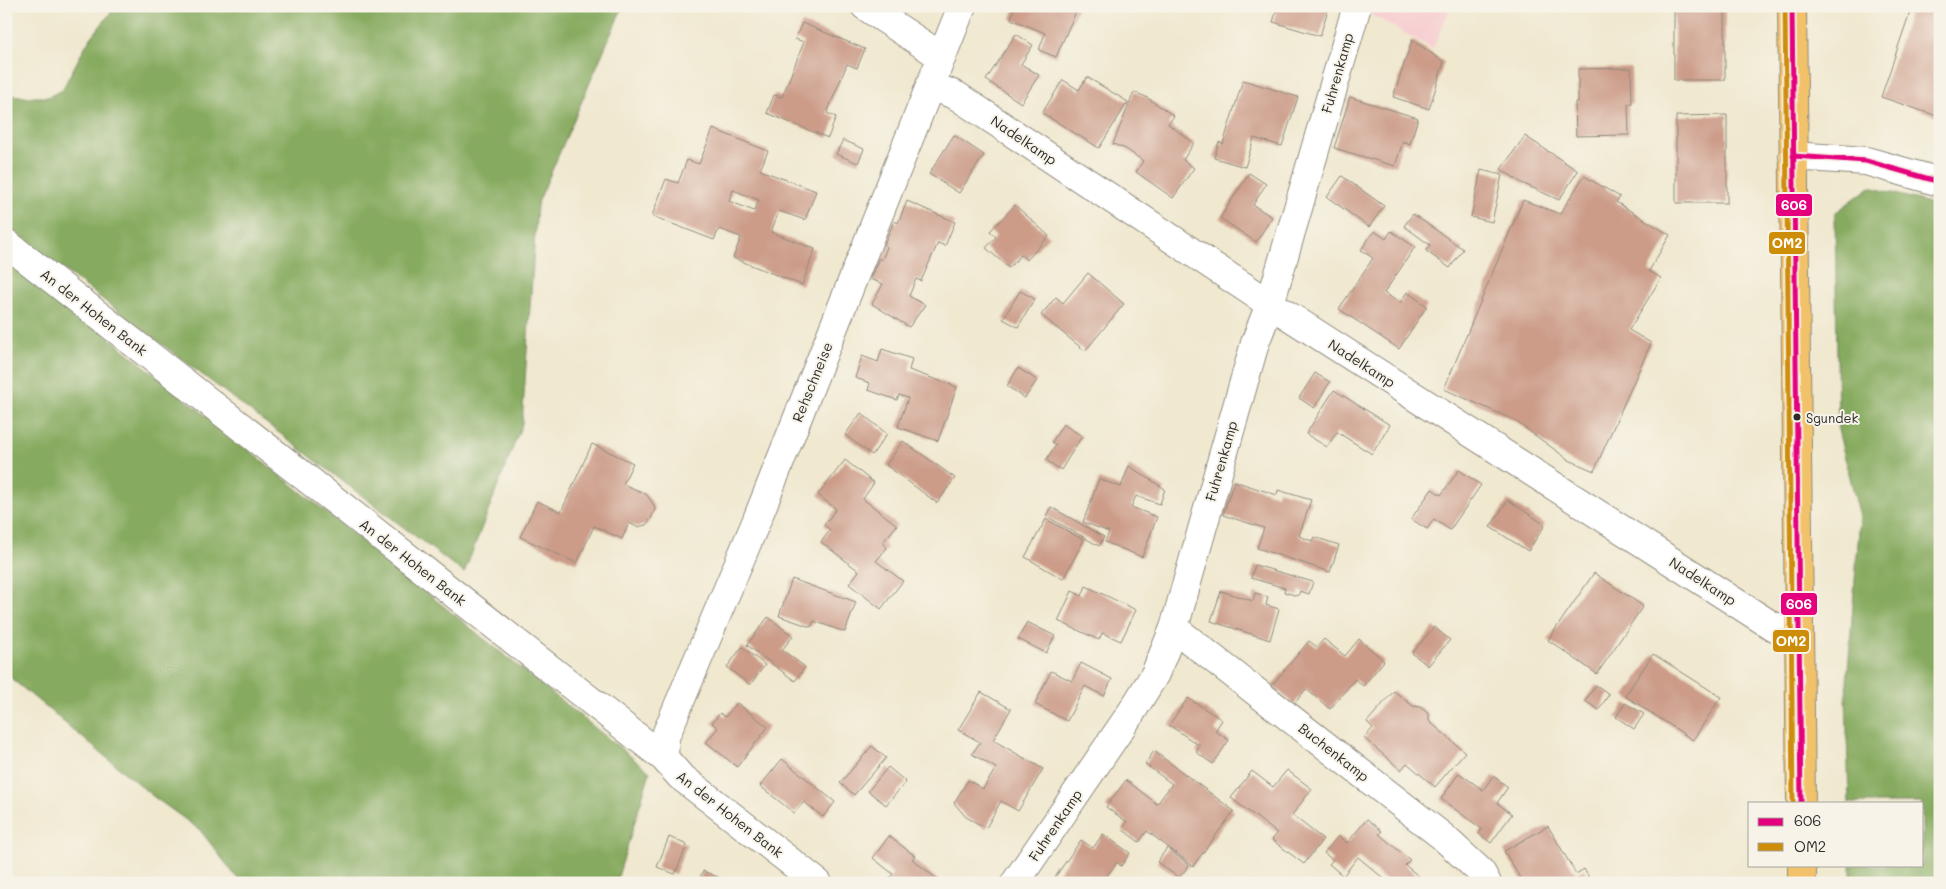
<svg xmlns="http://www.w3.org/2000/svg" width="1946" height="889" viewBox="0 0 1946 889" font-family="Mali,sans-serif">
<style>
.built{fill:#f7cfd2}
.forest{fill:#86aa5f;stroke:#586a45}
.building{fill:#cc9c89;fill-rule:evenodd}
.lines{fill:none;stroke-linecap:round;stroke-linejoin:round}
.minor-casing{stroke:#8e8a7d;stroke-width:30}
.major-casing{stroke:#8e8a7d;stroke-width:30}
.minor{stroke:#fff;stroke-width:28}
.major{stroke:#f2c26a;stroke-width:28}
.bus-1-casing{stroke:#f7f3e8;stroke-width:9}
.bus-2-casing{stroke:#f7f3e8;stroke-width:9}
.bus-1{stroke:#e5007d;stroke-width:5}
.bus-2{stroke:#ce8d09;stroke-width:5}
.bus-dot{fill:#2b2b2b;stroke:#f7f3e8;stroke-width:2}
.labels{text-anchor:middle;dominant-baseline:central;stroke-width:4;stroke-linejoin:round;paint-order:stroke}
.bus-label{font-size:13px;fill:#2b2b2b;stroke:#f7f3e8;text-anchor:start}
.street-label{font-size:14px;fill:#2b2b2b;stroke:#f7f3e8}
.line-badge{stroke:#f7f3e8;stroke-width:2}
.badge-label{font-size:14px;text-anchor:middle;font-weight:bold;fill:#fff}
</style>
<rect width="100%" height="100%" fill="#f7f3e8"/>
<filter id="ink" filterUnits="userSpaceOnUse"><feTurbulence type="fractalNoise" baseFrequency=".02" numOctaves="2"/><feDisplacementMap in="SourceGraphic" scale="10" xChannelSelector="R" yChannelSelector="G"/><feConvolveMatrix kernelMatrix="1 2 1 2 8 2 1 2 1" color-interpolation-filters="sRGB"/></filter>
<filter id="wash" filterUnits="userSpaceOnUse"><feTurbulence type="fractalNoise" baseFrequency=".0096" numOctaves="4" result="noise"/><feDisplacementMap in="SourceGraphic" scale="20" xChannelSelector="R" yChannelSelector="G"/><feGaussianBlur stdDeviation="1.12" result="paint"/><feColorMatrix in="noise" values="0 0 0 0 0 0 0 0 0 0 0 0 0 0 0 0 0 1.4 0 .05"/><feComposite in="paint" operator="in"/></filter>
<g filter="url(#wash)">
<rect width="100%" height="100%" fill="#f0e8cf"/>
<!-- built -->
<path class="built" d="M1356 6H1451L1433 49Z"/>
<!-- forest -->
<path class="forest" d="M116 6H623L537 205 522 424 464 573 6 226V93L24 97H48L62 90 87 43Z
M1870 187 1940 206V883H1851V865H1922V803H1849L1846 695 1860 517 1838 430 1835 213Z
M6 257 61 299 650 772 616 883H241L200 830 154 797 6 674Z"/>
<g id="blocks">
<!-- building -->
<path class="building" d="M1015 6H1070L1077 9 1056 57 1039 50 1045 33 1011 19Z
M1278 6H1329L1320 36 1273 22Z
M1674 6H1725V80H1674Z
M1912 6H1940V117L1881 97Z
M802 23 865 49 857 68 847 64 827 113 836 117 828 138 767 113 774 95 782 97 804 42 795 39Z
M1016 34 1033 45 1021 64 1039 75 1021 103 986 80Z
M1412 40 1444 62 1429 109 1393 97Z
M1631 68 1632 104H1628L1629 135 1576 136 1575 102H1578V69Z
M1087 77 1128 102 1099 148 1042 113 1063 80 1079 90Z
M1243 80 1298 97 1282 146 1254 138 1245 167 1214 158 1219 142 1223 144Z
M1134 92 1146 97 1174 116 1168 124 1194 143 1183 160 1194 168 1173 198 1136 172 1143 161 1126 149 1113 144Z
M1350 97 1418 118 1410 144 1403 141 1395 166 1334 148Z
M1727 115V203H1676V116Z
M713 129 768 151 760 170 816 191 805 220 779 211 771 232 815 249 802 285 733 258 741 237 719 229 714 240 652 216 666 179 678 183 687 160 699 164ZM733 190 759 200 754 211 729 201Z
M954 135 984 155 959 193 929 174Z
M1525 136 1578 171 1559 200 1522 183 1501 169Z
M843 140 864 149 858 163 836 154Z
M1481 170 1502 175 1492 222 1471 217Z
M1249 173 1266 184 1253 205 1272 217 1256 242 1220 218Z
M1342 176 1384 206 1369 227 1327 197Z
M1584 176 1620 197 1616 202 1670 235 1649 271 1661 278 1629 330 1651 343 1594 471 1569 460 1514 420 1444 389 1523 200 1560 214Z
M907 201 955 222 945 246 938 243 921 281 916 279 909 296 925 305 909 327 872 304 883 284 870 279 879 258 882 260 887 247 884 245 894 221 898 223Z
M1015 205 1049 236 1027 260 1021 255 1009 268 986 248 996 237 990 231Z
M1413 214 1463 249 1450 268 1426 251 1430 245 1404 226Z
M1374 231 1386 239 1391 231 1415 247 1384 293 1400 303 1407 292 1427 306 1399 349 1339 309 1373 258 1361 250Z
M1088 273 1124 304 1085 351 1041 315 1056 297 1063 303Z
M1020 291 1035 299 1018 327 1003 319Z
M882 349 912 359 909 370 957 387 938 441 898 427 908 398 899 395 897 400 868 390 870 383 855 378 862 356 878 362Z
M1018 368 1037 380 1025 398 1007 386Z
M1315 373 1330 382 1314 408 1299 398Z
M1334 390 1390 425 1372 454 1337 432 1327 447 1306 434Z
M861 413 887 434 872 455 845 435Z
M1063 424 1082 436 1061 470 1046 460 1056 445 1052 442Z
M903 441 955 478 937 503 886 465Z
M592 444 633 463 623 484 646 494 652 502 655 509 651 519 646 525 637 527 629 523 622 539 594 526 577 563 520 537 537 501 561 512Z
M845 460 874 483 863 499 897 525 883 542 887 548 876 561 903 581 881 609 849 584 859 571 821 542 830 530 824 525 836 509 818 495Z
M1129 466 1165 489 1160 504 1136 496 1131 507 1157 517 1142 557 1105 542 1109 532 1083 522 1099 479 1121 487Z
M1459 470 1481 485 1450 530 1434 519 1427 529 1411 519 1432 489 1441 495Z
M1234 481 1277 495 1278 490 1311 500 1299 536 1312 541 1314 537 1339 545 1330 572 1257 548 1264 528 1223 515Z
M1508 500 1545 525 1528 551 1490 527Z
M1051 507 1104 537 1099 546 1046 516Z
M1046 519 1084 540 1063 579 1025 557Z
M1255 565 1313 582 1309 594 1300 591 1298 596 1284 592 1285 588 1251 578Z
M1594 573 1643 606 1597 674 1548 640Z
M792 579 856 602 845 632 814 621 811 627 779 616Z
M1086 586 1136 610 1121 641 1102 633 1099 640 1058 621 1072 591 1082 596Z
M1221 591 1253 601 1255 593 1268 597 1266 605 1279 609 1270 640 1211 621Z
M768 617 793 636 782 650 805 667 795 681 747 645Z
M1027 622 1055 636 1046 653 1018 639Z
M1434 627 1450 640 1428 666 1412 653Z
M1324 639 1345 656 1359 639 1384 661 1363 686 1355 679 1330 709 1306 689 1294 704 1272 685 1309 641 1317 647Z
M742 647 765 665 750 685 727 667Z
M1653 654 1721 697 1693 740 1625 696Z
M1081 663 1112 679 1104 696 1085 686 1067 721 1035 704 1051 671 1072 681Z
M1596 685 1609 694 1599 710 1585 701Z
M1394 691 1413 706 1420 707 1429 714V721L1465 752 1435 787 1407 763 1401 770 1364 738 1373 728 1367 722Z
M981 692 1011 709 993 740 1043 769 1018 811 1001 801 986 828 966 817 954 803 968 780 983 789 996 768 972 754 980 742 958 730Z
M1188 698 1222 720 1215 731 1229 740 1213 764 1196 752 1200 746 1169 725Z
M737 703 768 727 737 767 706 742 718 728 712 723 720 713 725 717Z
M1625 703 1644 714 1634 729 1616 717Z
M872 746 886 758 854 795 840 783Z
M1154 751 1234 811 1193 866 1147 831 1139 842 1122 829 1127 822 1106 807 1126 780 1157 804 1172 784 1145 764Z
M782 759 835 802 823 817 804 802 794 813 760 786Z
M888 767 906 782 886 805 868 791Z
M1287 770 1312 789 1292 815 1323 839 1304 864 1272 840 1277 833 1231 798 1252 771 1273 787Z
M1459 773 1483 790 1493 776 1508 787 1497 803 1512 814 1491 843 1479 834 1482 829 1441 799Z
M1367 819 1382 831 1379 834 1410 860 1405 865 1427 883H1389L1358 857 1343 876 1329 864 1333 860 1324 853 1338 836 1347 843Z
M1548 826 1576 874 1584 869 1592 883H1523L1504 851Z
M1103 834 1130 853 1121 866 1117 862 1102 883H1051L1081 840 1093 848Z
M889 836 915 856 912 859 942 883H886L893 874 873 858Z
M669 837 687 845 675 874 657 867Z
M1167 848 1189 865 1179 878 1157 862Z
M703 871 732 883H698Z"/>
</g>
</g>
<g filter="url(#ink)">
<use href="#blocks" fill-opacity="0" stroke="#8e8a7d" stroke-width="1"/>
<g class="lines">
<defs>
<path id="minor" d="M865 6 942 57
M930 85 957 96 1270 304 1774 627H1798
M1793 156 1866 161 1940 182
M6 243 664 758 680 776 818 883
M1174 628 1442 836 1481 872 1487 883
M664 758 665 737 756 522 962 6
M1015 883 1131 713 1155 674 1174 628 1255 343 1270 304 1357 6"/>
<path id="major" d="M1792 6 1801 803
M1802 865V883"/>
</defs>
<!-- minor casing -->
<use href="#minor" class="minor-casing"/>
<!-- major casing -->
<use href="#major" class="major-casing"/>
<!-- minor -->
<use href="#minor" class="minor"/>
<!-- major -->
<use href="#major" class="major"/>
<defs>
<path id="bus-1" d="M1792 6 1801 803
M1793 156 1866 161 1940 182"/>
<path id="bus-2" d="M1785 6 1793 803"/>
</defs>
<!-- bus-1 casing -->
<use href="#bus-1" class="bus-1-casing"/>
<!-- bus-2 casing -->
<use href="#bus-2" class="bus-2-casing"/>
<!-- bus-1 -->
<use href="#bus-1" class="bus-1"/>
<!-- bus-2 -->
<use href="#bus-2" class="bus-2"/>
</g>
</g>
<!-- markers -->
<circle class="bus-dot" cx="1797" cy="417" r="4.5"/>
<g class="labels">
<!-- bus labels -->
<g class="bus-label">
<text x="1806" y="417">Sgundek</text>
</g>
<!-- street labels -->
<g class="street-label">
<text transform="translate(1337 73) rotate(-74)">Fuhrenkamp</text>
<text transform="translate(1024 140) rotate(34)">Nadelkamp</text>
<text transform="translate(94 312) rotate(38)">An der Hohen Bank</text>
<text transform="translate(1362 363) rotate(33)">Nadelkamp</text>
<text transform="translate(812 382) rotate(-68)">Rehschneise</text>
<text transform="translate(1221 461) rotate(-74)">Fuhrenkamp</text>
<text transform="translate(413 562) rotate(38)">An der Hohen Bank</text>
<text transform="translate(1703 581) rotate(33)">Nadelkamp</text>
<text transform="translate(1334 752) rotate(38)">Buchenkamp</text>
<text transform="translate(730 814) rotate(38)">An der Hohen Bank</text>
<text transform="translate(1055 825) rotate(-56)">Fuhrenkamp</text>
</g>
</g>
<g class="line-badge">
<rect x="1775" y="193" width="38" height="24" rx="5" fill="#e5007d"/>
<rect x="1768" y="231" width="38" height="24" rx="5" fill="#ce8d09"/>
<rect x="1780" y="592" width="38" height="24" rx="5" fill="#e5007d"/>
<rect x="1772" y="629" width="38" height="24" rx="5" fill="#ce8d09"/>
</g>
<g class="badge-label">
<text x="1794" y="210">606</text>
<text x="1787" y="248">OM2</text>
<text x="1799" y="609">606</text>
<text x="1791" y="646">OM2</text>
</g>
<!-- margin -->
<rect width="1946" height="889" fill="none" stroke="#f7f3e8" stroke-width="25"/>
<!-- legend -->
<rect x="1748" y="802" width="175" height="65" fill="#f7f3e8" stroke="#a5a39c"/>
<rect x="1758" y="818" width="25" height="8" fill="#e5007d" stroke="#a5a39c"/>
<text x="1794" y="826" font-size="15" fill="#2b2b2b">606</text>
<rect x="1758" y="843" width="25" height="8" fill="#ce8d09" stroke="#a5a39c"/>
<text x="1794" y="852" font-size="15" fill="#2b2b2b">OM2</text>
</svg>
